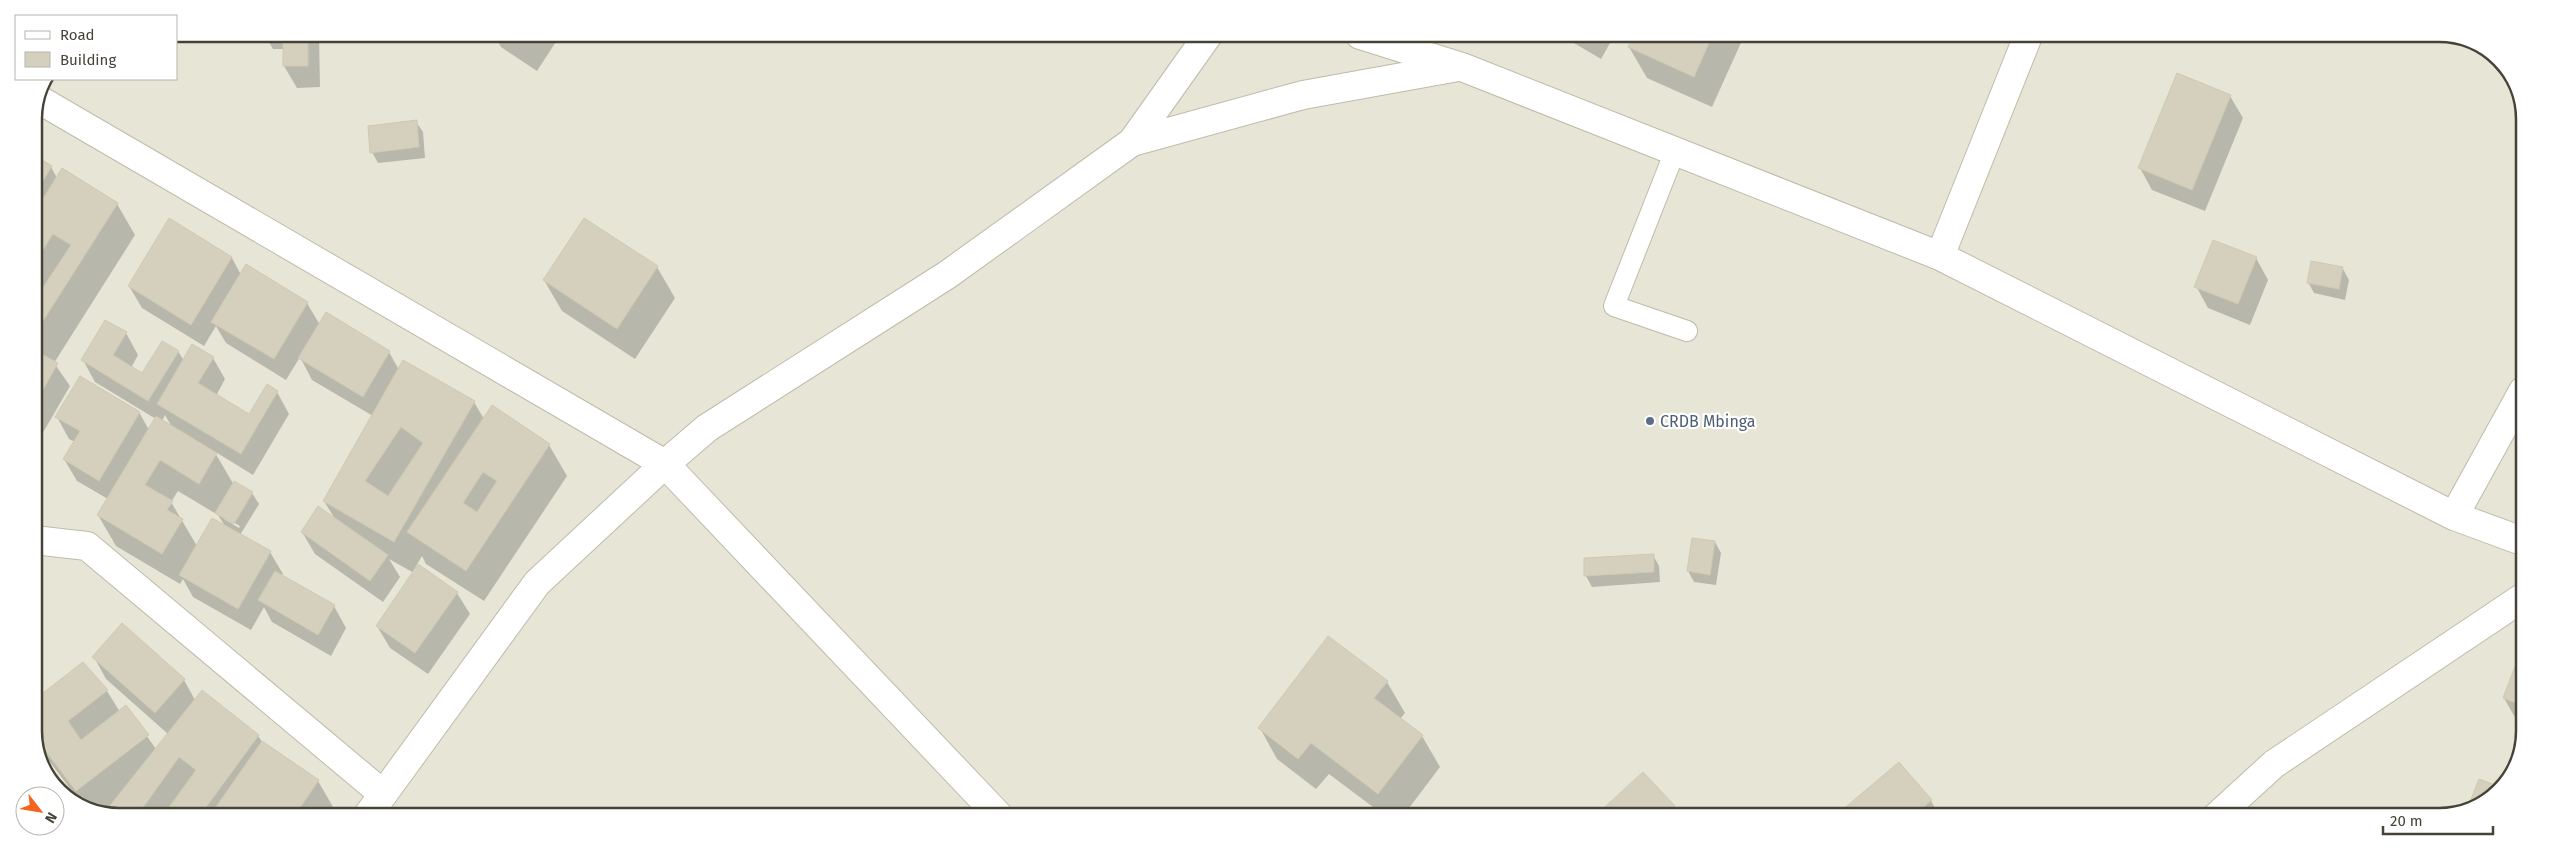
<svg xmlns="http://www.w3.org/2000/svg" width="2558" height="851" viewBox="0 0 2558 851" font-family="'Fira Sans',sans-serif">
<style>
.residential{fill:#e7e5d6}
.shadow{fill:#0003;fill-rule:evenodd}
.building{fill:#d5d0bd;stroke:#cfc9b1;fill-rule:evenodd}
.lines{fill:none;stroke-linecap:round;stroke-linejoin:round}
.service-casing{stroke:#bfbbaa;stroke-width:22}
.minor-casing{stroke:#bfbbaa;stroke-width:30}
.tertiary-casing{stroke:#bfbbaa;stroke-width:30}
.service{stroke:#fff;stroke-width:20}
.minor{stroke:#fff;stroke-width:28}
.tertiary{stroke:#fff;stroke-width:28}
.service-dot{fill:#5c6f8a;stroke:#fff;stroke-width:2}
.labels{text-anchor:middle;dominant-baseline:central;stroke-width:4.5;stroke-linejoin:round;paint-order:stroke}
.service-label{font-size:16px;fill:#4e5e75;stroke:#fff;text-anchor:start}
.rim{fill:none;stroke:#464336;stroke-width:2.5}
</style>
<rect width="100%" height="100%" fill="#f3f2e8"/>
<!-- residential -->
<path class="residential" d="M176 34 2461 37 2503 63 2524 113 2521 754 2491 799 2439 817 97 814 52 784 34 738V119L40 86 45 79H176Z"/>
<!-- shadow -->
<path class="shadow" d="M264 34H319L320 87 297 88 284 66V49H273Z
M494 34H561L537 71 501 47Z
M1562 36H1614L1601 59Z
M1635 36H1744L1712 107 1647 78 1629 47Z
M2487 53 2503 63 2509 78 2497 71Z
M2230 96 2243 118 2205 211 2152 190 2140 168Z
M416 122 423 132 425 158 378 163 372 152Z
M34 156 51 167 57 178 117 204 135 235 54 363 70 386 41 436 34 432Z
M170 220 232 258 241 275 307 303 320 325 326 314 389 352 399 370 404 362 474 402 484 419 492 407 549 445 567 476 484 601 426 564 422 556 413 571 457 593 470 614 428 674 390 648 377 626 414 573 389 559 400 577 383 602 315 554 302 532 335 519 324 501 373 416 312 380 300 357 286 380 226 343 216 326 204 346 142 308 129 286Z
M2256 258 2268 280 2250 325 2208 308 2196 286Z
M657 267 675 298 635 359 562 311 544 280Z
M2343 269 2349 280 2345 300 2314 293 2308 282Z
M126 333 138 355 131 368 142 375 178 351 184 361 213 358 225 379 216 396 250 415 277 392 289 414 253 475 214 451 234 485 252 493 259 504 240 535 270 552 283 574 281 576 334 606 346 628 331 656 272 622 264 607 251 630 193 597 183 579 180 584 116 546 98 515 108 499 77 481 64 459 75 442 69 439 57 417 139 412 149 430 156 419 95 382 83 360ZM165 415 172 427 162 421ZM178 491 218 515 225 526 197 546 171 502ZM224 517 240 526 239 528 224 519Z
M1715 542 1721 553 1716 585 1694 582 1688 571Z
M1653 555 1659 566 1660 582 1592 587 1586 576Z
M94 657 184 680 195 700 258 736 263 743 318 781 336 812 334 815 97 814 82 804 37 745 34 738V701L83 664 107 691 120 712 126 707 156 749 168 734 106 679Z
M2522 667 2521 728 2504 698Z
M1387 682 1405 713 1400 719 1422 736 1440 767 1403 816H1385L1329 774 1316 789 1277 759 1260 728Z
M1899 763 1931 801 1940 817 1837 816Z
M1643 774 1674 807 1679 816H1597Z"/>
<!-- building -->
<path class="building" d="M283 34H308V66H283Z
M509 34H523L519 40Z
M1633 36H1712L1694 77 1628 47Z
M2177 73 2231 95 2192 190 2138 168Z
M417 120 419 147 370 153 368 126Z
M34 155 52 166 34 196Z
M62 168 118 203 36 332 34 331V301L71 245 53 234 34 264V213Z
M169 218 232 257 191 325 128 286Z
M584 218 658 266 617 329 543 280Z
M2213 240 2257 257 2238 304 2194 287Z
M2311 261 2343 267 2339 289 2307 283Z
M246 264 308 302 274 359 211 322Z
M326 312 390 351 363 397 298 358Z
M105 320 127 332 113 355 142 373 162 341 179 351 148 401 81 360Z
M192 344 214 357 198 383 249 414 267 384 278 391 241 454 157 404Z
M34 350 58 363 34 406Z
M403 360 475 401 394 542 323 501ZM401 427 423 443 388 496 365 481Z
M80 376 140 412 99 481 63 459 80 431 55 417Z
M492 405 550 444 466 571 407 532ZM483 472 497 481 477 512 463 503Z
M156 416 217 453 199 484 160 460 145 485 173 501 167 510 183 519 162 554 97 515Z
M234 481 253 492 234 524 215 513Z
M318 506 388 555 370 581 301 532Z
M212 518 271 551 238 609 179 575Z
M1692 538 1715 541 1710 575 1687 571Z
M1654 554V572L1584 576V558Z
M418 564 458 592 415 653 376 626Z
M275 571 335 605 318 635 258 600Z
M122 623 185 679 155 713 92 657Z
M1328 636 1388 681 1374 698 1423 735 1378 794 1311 743 1298 759 1258 728Z
M83 662 108 690 68 721 81 740 126 705 149 735 76 791 34 736V700Z
M2516 664 2522 666 2521 705 2503 698Z
M202 690 259 735 201 814H164L196 770 179 757 140 812 143 814 104 813Z
M262 741 319 780 295 815 253 814 240 807 236 814H211Z
M1899 762 1932 800 1912 817 1835 816Z
M1643 772 1675 806 1664 816H1595Z
M2479 779 2500 787 2491 799 2468 807Z"/>
<g class="lines">
<defs>
<path id="service" d="M1675 151 1614 306 1687 331"/>
<path id="minor" d="M1360 35 1462 67 1940 256 2454 516 2522 541
M38 99 665 464 998 815
M1132 142 1303 95 1458 67
M1940 256 2028 36
M2454 516 2523 391
M34 540 87 546 383 794
M2216 817 2274 764 2522 598"/>
<path id="tertiary" d="M368 815 537 583 665 464 707 428 947 275 1132 142 1208 35"/>
</defs>
<!-- service casing -->
<use href="#service" class="service-casing"/>
<!-- minor casing -->
<use href="#minor" class="minor-casing"/>
<!-- tertiary casing -->
<use href="#tertiary" class="tertiary-casing"/>
<!-- service -->
<use href="#service" class="service"/>
<!-- minor -->
<use href="#minor" class="minor"/>
<!-- tertiary -->
<use href="#tertiary" class="tertiary"/>
</g>
<!-- markers -->
<circle class="service-dot" cx="1650" cy="421" r="5"/>
<g class="labels">
<!-- service labels -->
<g class="service-label">
<text x="1660" y="421">CRDB Mbinga</text>
</g>
</g>
<!-- crop -->
<path d="M0 0H2558V851H0ZM119 42H2439A77 77 0 0 1 2516 119V731A77 77 0 0 1 2439 808H119A77 77 0 0 1 42 731V119A77 77 0 0 1 119 42Z" fill="#fff" fill-rule="evenodd"/>
<path class="rim" d="M119 42H2439A77 77 0 0 1 2516 119V731A77 77 0 0 1 2439 808H119A77 77 0 0 1 42 731V119A77 77 0 0 1 119 42Z"/>
<!-- legend -->
<rect x="15" y="15" width="162" height="65" fill="#ffffff" stroke="#b5b4af"/>
<rect x="25" y="31" width="25" height="8" fill="#ffffff" stroke="#b5b4af"/>
<text x="60" y="40" font-size="15" fill="#464336">Road</text>
<rect x="25" y="52" width="25" height="15" fill="#d5d0bd" stroke="#b5b4af"/>
<text x="60" y="65" font-size="15" fill="#464336">Building</text>
<!-- north arrow -->
<g transform="translate(40 811) rotate(121)"><circle r="24" fill="#ffffff" stroke="#b5b4af"/>
<path d="M0-4L9 19L0 12L-9 19Z" fill="#f5641d"/>
<text y="-8" font-size="14" font-weight="bold" text-anchor="middle" fill="#464336">N</text>
</g>
<!-- scale -->
<path d="M2383 826v8h110v-8" fill="none" stroke="#464336" stroke-width="2.5"/>
<text x="2390" y="826" font-size="15" fill="#464336" stroke="#ffffff" stroke-width="4" paint-order="stroke">20 m</text>
</svg>
